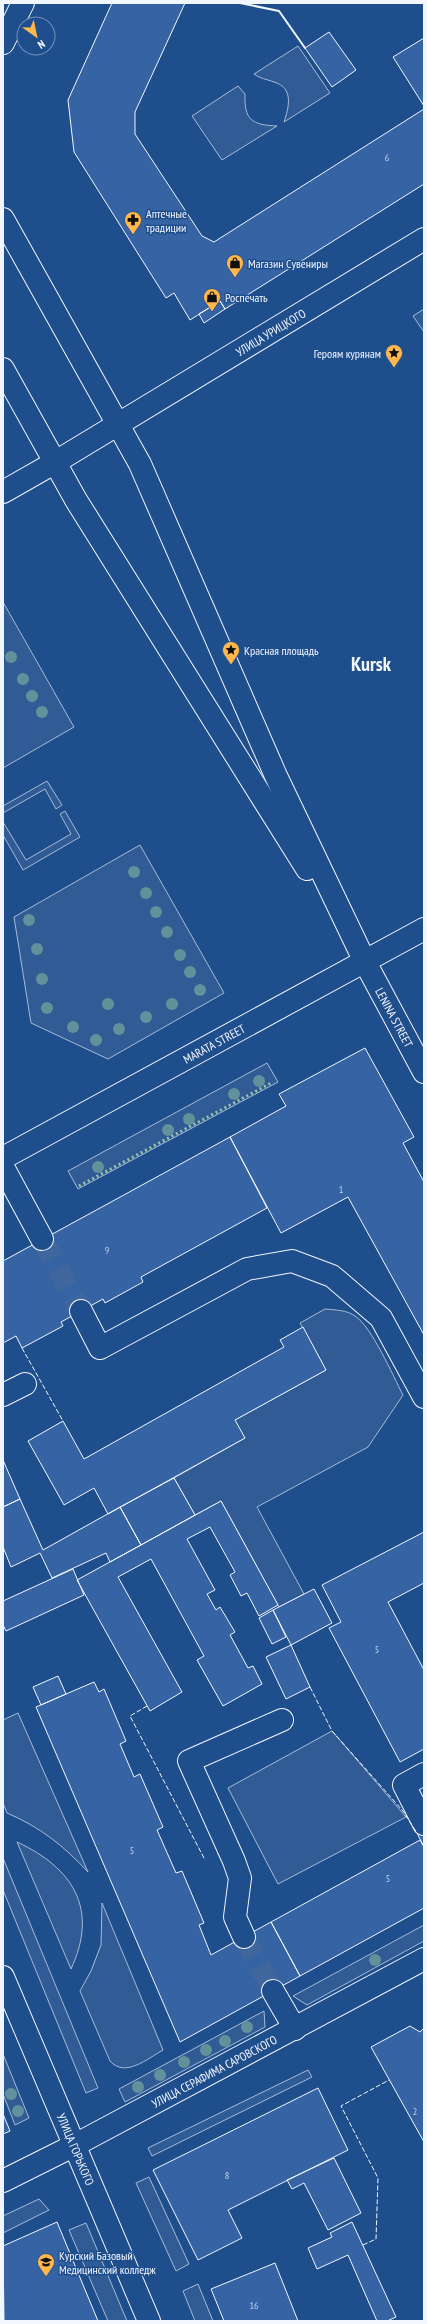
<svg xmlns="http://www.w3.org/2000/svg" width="427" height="2324" viewBox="0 0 427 2324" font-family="'PT Sans Narrow',sans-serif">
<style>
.green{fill:#305b95;stroke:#a8bbd7}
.building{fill:#3563a3;stroke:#f2f6ff}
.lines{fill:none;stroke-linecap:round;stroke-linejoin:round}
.minor-tunnel{stroke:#3f679d;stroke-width:22;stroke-dasharray:22 11;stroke-linecap:butt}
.minor-casing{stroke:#f2f6ff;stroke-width:24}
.major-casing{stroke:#f2f6ff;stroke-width:24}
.minor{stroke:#1f4e8c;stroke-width:22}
.major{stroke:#1f4e8c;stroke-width:22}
.hedge{stroke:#97c8a6;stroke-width:3;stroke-dasharray:2 3;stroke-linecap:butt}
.fence{stroke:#f2f6ff;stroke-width:1;stroke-dasharray:5 2;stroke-linecap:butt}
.wall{stroke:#f2f6ff;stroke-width:2}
.tree{fill:#61919a}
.labels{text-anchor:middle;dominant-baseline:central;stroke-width:3;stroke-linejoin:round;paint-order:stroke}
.number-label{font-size:10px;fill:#c3d1e8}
.poi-label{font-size:12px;fill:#f2f6ff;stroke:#1f4e8c;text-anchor:start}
.street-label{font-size:12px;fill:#f2f6ff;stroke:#1f4e8c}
.town-label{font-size:20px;font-weight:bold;fill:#f2f6ff;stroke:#1f4e8c}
</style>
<rect width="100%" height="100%" fill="#1f4e8c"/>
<!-- green -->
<path class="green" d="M298 46 330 93 284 122C289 107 294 88 274 82 266 79 261 79 254 74Z
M238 86 245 94C244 120 252 125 277 126L222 160 192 116Z
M424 309V332L413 316Z
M3 602 74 727 3 768Z
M47 781 62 805 56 809 45 789 3 813V806Z
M65 811 80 837 23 870 3 835V822L26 860 71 834 60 814Z
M140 845 224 993 108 1059 31 1023 14 917Z
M267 1063 278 1082 78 1189 68 1171Z
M325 1309C335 1310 347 1310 355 1316 372 1327 393 1376 403 1395L368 1447 257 1507 304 1594 279 1607 221 1501 195 1515 174 1478 245 1438 233 1421 326 1370 300 1323Z
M18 1713 88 1872C64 1846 40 1827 7 1813L3 1803V1720Z
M332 1731 406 1817 278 1884 228 1788Z
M17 1842C73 1868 99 1909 71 1969Z
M3 1858 98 2088 86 2093 3 1890Z
M102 1903 163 2050C147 2059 125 2078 110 2061L80 1991 91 1971 101 1945Z
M424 1925V1941L307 2005 293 1996Z
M264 2011 265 2027 125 2102 119 2089Z
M3 2054 29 2118 15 2125 3 2094Z
M308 2070 312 2077 152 2156 148 2148Z
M149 2177 189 2264 176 2271 136 2183Z
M39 2199 49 2210 3 2233V2216Z
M86 2223 127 2321H108L69 2230Z
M198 2284 213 2321H195L183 2291Z"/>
<!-- building -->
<path class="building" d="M112 3H185L135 112V134L202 236 214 242 424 109V184L225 309 220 301 190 320 174 293 166 298 74 152 68 100Z
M329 32 356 70 332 87 305 48Z
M424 38V106L393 57Z
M220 301 225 309 204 323 199 314Z
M365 1048 414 1137 403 1143 424 1182V1335L348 1197 281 1233 230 1137 286 1106 279 1094Z
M230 1137 267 1208 141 1277 143 1282 105 1303 103 1299 61 1322 63 1326 22 1348 16 1336 3 1343V1261Z
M303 1327 326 1370 235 1420 245 1438 108 1514 94 1488 64 1505 28 1441 63 1421 84 1459 284 1347 280 1340Z
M3 1460 20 1499 3 1507Z
M174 1478 195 1515 141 1545 120 1507Z
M20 1499 43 1550 120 1507 141 1545 110 1562 106 1553 52 1578 40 1553 11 1567 3 1547V1507Z
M221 1501 278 1605 259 1616 247 1593 241 1596 230 1575 235 1572 210 1527 187 1539 215 1590 207 1594 216 1610 220 1607 235 1632 230 1635 248 1668 253 1666 262 1684 223 1706 197 1660 204 1656 151 1559 118 1577 182 1692 150 1711 77 1580Z
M424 1532V1583L388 1602 424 1670V1749L400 1762 329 1628 341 1622 322 1585Z
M73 1569 84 1595 6 1631 3 1625V1601Z
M314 1589 332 1623 291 1645 273 1610Z
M273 1610 286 1637 272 1644 259 1618Z
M291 1645 310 1687 286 1699 266 1657Z
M58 1676 66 1694 41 1705 33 1687Z
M94 1682 99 1692 104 1689 126 1741 120 1744 134 1777 140 1774 163 1827 157 1830 176 1873 182 1871 204 1923 199 1925 211 1955 271 1922 300 1976 180 2042 36 1707Z
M424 1829V1847L417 1833Z
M420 1840 424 1847V1908L300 1976 271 1922Z
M410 2026 420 2032 424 2028V2142L371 2047Z
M318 2088 348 2150 228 2210 242 2238 198 2260 153 2170Z
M3 2114 10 2131 3 2134Z
M334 2158 361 2213 328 2230 304 2183 292 2189 287 2180Z
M57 2222 98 2321H4L3 2246Z
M352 2222 396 2317 387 2321H377L348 2255 317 2269 308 2248 332 2237 330 2233Z
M275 2263 298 2321H224L211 2289Z"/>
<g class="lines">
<!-- minor-tunnel -->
<path class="minor-tunnel" d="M42 1239 81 1311
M244 1937 273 1991"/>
<defs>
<g id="minor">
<path d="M3 492 54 463"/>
<path id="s1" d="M3 1158 424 929"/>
<path d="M3 1167 42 1239"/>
<path d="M81 1311 100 1348 247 1269 292 1261 332 1276 381 1318 424 1397"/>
<path d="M3 1395 25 1384"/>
<path d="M424 1774 404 1785 424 1824"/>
<path d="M244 1937 235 1917 240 1878 234 1861 189 1761 282 1720"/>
<path id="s2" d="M3 1977 149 2321"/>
<path d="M273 1991 295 2029"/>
<path id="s3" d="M3 2181 75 2145 424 1959"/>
</g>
<g id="major">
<path d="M3 43 23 3"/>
<path id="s4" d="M3 219 140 464 276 776 365 962 424 1072"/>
<path d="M3 369 76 500 307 869"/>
<path id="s5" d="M54 463 424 239"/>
</g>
</defs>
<!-- minor casing -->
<use href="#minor" class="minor-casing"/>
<!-- major casing -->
<use href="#major" class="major-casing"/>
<!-- minor -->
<use href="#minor" class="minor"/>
<!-- major -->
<use href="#major" class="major"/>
<!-- hedge -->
<path class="hedge" d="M79 1186 273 1082"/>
<!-- fence -->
<path class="fence" d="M22 1348 63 1421
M310 1687 332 1731 403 1811 417 1833
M147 1706 130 1716 205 1860
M363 2245 376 2239 378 2178 341 2106 389 2080"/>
<!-- wall -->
<path class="wall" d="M240 3 279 11 305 48"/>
</g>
<!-- trees -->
<g class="tree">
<circle cx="11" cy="657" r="6"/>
<circle cx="23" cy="679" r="6"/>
<circle cx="32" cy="696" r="6"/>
<circle cx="42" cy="712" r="6"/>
<circle cx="134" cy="872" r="6"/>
<circle cx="146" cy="893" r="6"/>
<circle cx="156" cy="912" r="6"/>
<circle cx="29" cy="920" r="6"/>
<circle cx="167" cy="932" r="6"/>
<circle cx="37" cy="949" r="6"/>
<circle cx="180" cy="955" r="6"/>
<circle cx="190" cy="972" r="6"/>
<circle cx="42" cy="979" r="6"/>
<circle cx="200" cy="990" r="6"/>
<circle cx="108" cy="1004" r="6"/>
<circle cx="172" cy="1004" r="6"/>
<circle cx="47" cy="1008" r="6"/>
<circle cx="146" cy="1017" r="6"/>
<circle cx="73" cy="1027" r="6"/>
<circle cx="119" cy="1029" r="6"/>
<circle cx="96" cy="1040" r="6"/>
<circle cx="259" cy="1081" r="6"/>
<circle cx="234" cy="1094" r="6"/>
<circle cx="189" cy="1119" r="6"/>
<circle cx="168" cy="1130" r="6"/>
<circle cx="98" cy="1167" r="6"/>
<circle cx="375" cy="1960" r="6"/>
<circle cx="247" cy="2027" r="6"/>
<circle cx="225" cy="2041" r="6"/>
<circle cx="206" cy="2050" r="6"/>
<circle cx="184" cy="2062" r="6"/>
<circle cx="160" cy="2075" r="6"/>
<circle cx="138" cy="2087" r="6"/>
<circle cx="11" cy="2094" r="6"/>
<circle cx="18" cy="2111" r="6"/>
</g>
<!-- icons -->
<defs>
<symbol id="pharmacy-pin" viewBox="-11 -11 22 30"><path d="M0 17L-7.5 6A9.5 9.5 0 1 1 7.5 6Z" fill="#ffb74d" stroke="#1f4e8c"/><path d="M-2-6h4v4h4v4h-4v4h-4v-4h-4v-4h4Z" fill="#111"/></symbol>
<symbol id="shop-pin" viewBox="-11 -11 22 30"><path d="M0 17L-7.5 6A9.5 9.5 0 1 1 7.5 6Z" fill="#ffb74d" stroke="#1f4e8c"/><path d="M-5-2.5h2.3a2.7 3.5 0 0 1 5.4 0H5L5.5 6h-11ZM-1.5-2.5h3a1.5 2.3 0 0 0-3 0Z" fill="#111"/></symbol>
<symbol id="sight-pin" viewBox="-11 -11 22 30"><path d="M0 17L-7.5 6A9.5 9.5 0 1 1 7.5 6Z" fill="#ffb74d" stroke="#1f4e8c"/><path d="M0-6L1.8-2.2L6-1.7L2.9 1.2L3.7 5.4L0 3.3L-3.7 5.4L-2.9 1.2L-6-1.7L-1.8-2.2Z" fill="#111"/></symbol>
<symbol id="university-pin" viewBox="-11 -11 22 30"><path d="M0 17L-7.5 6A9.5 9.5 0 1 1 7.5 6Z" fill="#ffb74d" stroke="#1f4e8c"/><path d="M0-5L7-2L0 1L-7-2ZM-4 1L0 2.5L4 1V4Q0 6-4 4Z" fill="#111"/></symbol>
</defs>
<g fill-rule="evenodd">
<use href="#pharmacy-pin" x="123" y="210" width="20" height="27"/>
<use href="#shop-pin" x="225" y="253" width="20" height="27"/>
<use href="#shop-pin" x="202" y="287" width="20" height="27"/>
<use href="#sight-pin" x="384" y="343" width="20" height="27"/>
<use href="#sight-pin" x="221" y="640" width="20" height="27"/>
<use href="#university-pin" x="36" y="2252" width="20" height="27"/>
</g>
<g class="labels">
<!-- number labels -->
<g class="number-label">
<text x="387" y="157">6</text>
<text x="341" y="1189">1</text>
<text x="107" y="1250">9</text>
<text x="377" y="1649">5</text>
<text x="132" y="1850">5</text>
<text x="388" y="1878">5</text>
<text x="415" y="2111">2</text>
<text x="227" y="2175">8</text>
<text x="254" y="2305">16</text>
</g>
<!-- poi labels -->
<g class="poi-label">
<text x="146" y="213">Аптечные<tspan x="146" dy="14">традиции</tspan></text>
<text x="248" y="263">Магазин Сувениры</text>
<text x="225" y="297">Роспечать</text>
<text x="381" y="353" text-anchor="end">Героям курянам</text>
<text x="244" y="650">Красная площадь</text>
<text x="59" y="2255">Курский Базовый<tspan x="59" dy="14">Медицинский колледж</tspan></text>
</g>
<!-- street labels -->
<g class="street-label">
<text stroke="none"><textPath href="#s5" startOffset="253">УЛИЦА УРИЦКОГО</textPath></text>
<text stroke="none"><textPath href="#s4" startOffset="890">LENINA STREET</textPath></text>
<text stroke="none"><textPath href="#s1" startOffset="240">MARATA STREET</textPath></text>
<text stroke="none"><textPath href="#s3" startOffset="238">УЛИЦА СЕРАФИМА САРОВСКОГО</textPath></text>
<text stroke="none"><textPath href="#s2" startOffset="187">УЛИЦА ГОРЬКОГО</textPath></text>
</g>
<!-- town labels -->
<g class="town-label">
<text x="371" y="664">Kursk</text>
</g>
</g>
<!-- border -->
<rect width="427" height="2324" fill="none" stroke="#f2f6ff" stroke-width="8"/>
<!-- north arrow -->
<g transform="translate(36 36) rotate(147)"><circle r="19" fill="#1f4e8c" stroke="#7391ba"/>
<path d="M0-3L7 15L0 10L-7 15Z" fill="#ffb74d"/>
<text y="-6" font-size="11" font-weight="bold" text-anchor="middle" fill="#f2f6ff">N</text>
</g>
</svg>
